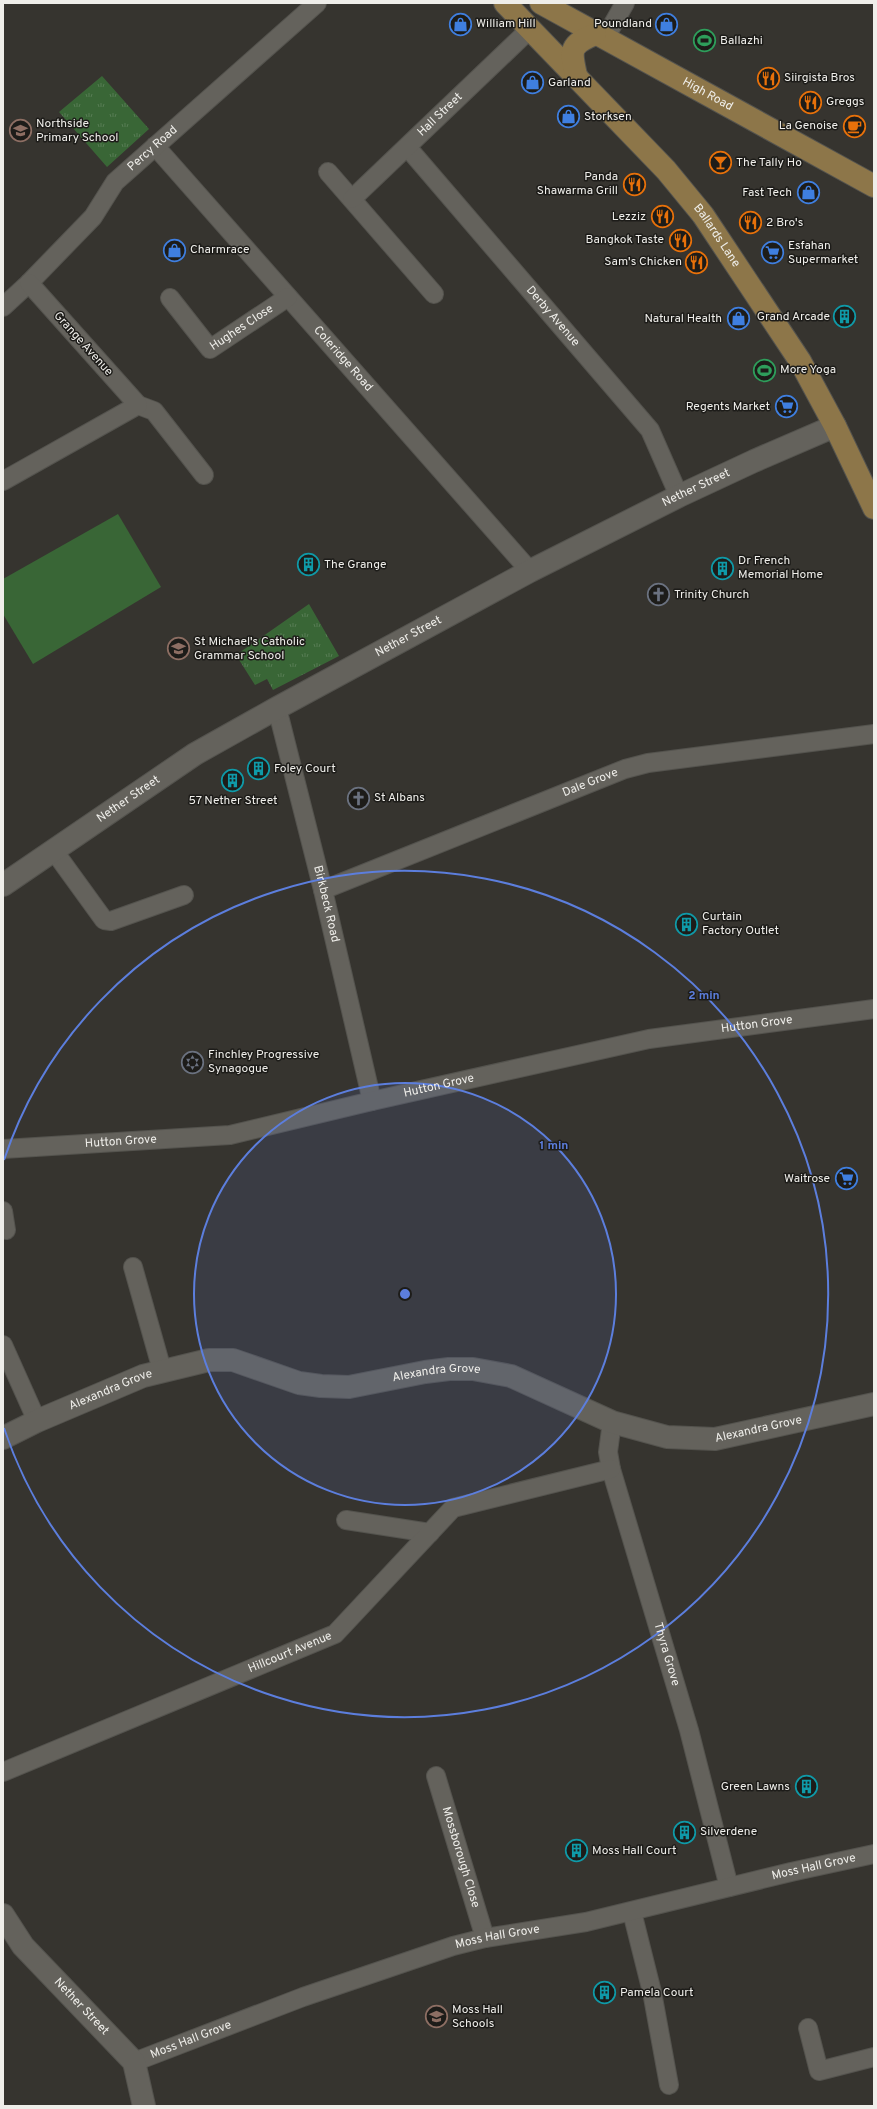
<svg xmlns="http://www.w3.org/2000/svg" width="877" height="2109" viewBox="0 0 877 2109" font-family="Overpass,sans-serif">
<style>
.grass{fill:url(#grass-tufts)}
.pitch{fill:#396636}
.lines{fill:none;stroke-linecap:round;stroke-linejoin:round}
.minor-casing{stroke:#54534e;stroke-width:20}
.tertiary-casing{stroke:#54534e;stroke-width:24}
.primary-casing{stroke:#54534e;stroke-width:24}
.minor{stroke:#64625c;stroke-width:18}
.tertiary{stroke:#64625c;stroke-width:22}
.primary{stroke:#8d7649;stroke-width:22}
.ring{fill:none;stroke:#5c7edd;stroke-width:2}
.labels{text-anchor:middle;dominant-baseline:central;stroke-width:3;stroke-linejoin:round;paint-order:stroke}
.poi-label{font-size:12px;fill:#efeeea;stroke:#1d1c19;text-anchor:start}
.street-label{font-size:12px;fill:#efeeea;stroke:#1d1c19}
.centre{fill:#5c7edd;stroke:#1d1c19;stroke-width:2}
.ring-label{font-size:12px;text-anchor:middle;font-weight:bold;fill:#5c7edd;stroke:#1d1c19;stroke-width:3;stroke-linejoin:round;paint-order:stroke}
</style>
<defs>
<pattern id="grass-tufts" width="24" height="20" patternUnits="userSpaceOnUse"><rect width="24" height="20" fill="#396636"/><path d="M3 7l-1-3M5 7V3M7 7l1-3M15 17l-1-3M17 17v-4M19 17l1-3" fill="none" stroke="#567c53"/></pattern>
</defs>
<rect width="100%" height="100%" fill="#36342f"/>
<!-- grass -->
<path class="grass" d="M102 76 149 129 107 167 59 112Z
M309 604 339 656 273 690 267 679 255 685 236 655Z"/>
<!-- pitch -->
<path class="pitch" d="M118 514 161 587 33 664 3 614V579Z"/>
<g class="lines">
<defs>
<g id="minor">
<path d="M605 38 625 3"/>
<path id="s1" d="M155 146 530 571"/>
<path id="s2" d="M408 148 650 430 679 496"/>
<path d="M328 172 434 294"/>
<path id="s3" d="M352 199 529 30"/>
<path id="s4" d="M170 298 210 349 288 297"/>
<path id="s5" d="M3 307 29 283 93 217 115 182 317 3"/>
<path d="M138 405 154 411 204 475"/>
<path d="M3 481 138 405 29 283"/>
<path id="s6" d="M277 708 323 890 372 1101"/>
<path d="M54 851 104 920 111 921 184 895"/>
<path id="s7" d="M323 890 625 769 648 763 874 734"/>
<path id="s8" d="M3 1149 230 1135 372 1101 649 1039 874 1009"/>
<path d="M3 1211 6 1230"/>
<path d="M133 1267 162 1370"/>
<path d="M3 1345 37 1421"/>
<path id="s9" d="M612 1422 608 1452 611 1469 689 1730 729 1887"/>
<path d="M346 1520 430 1533"/>
<path id="s10" d="M3 1772 335 1634 453 1508 611 1469"/>
<path id="s11" d="M436 1776 485 1938"/>
<path d="M632 1912 652 1992 669 2085"/>
<path d="M808 2028 819 2071 874 2057"/>
<path id="s12" d="M134 2062 303 1997 453 1946 485 1938 586 1922 791 1872 874 1854"/>
</g>
<g id="tertiary">
<path id="s13" d="M3 885 195 754 277 708 530 571 679 496 754 461 835 426"/>
<path id="s14" d="M3 1438 37 1421 143 1376 209 1360H233L299 1383 321 1386 349 1387 425 1372 449 1369H473L511 1376 612 1422 667 1437 715 1439 874 1404"/>
<path id="s15" d="M3 1915 23 1946 134 2062 144 2106"/>
</g>
<g id="primary">
<path id="s16" d="M505 3 666 170 703 215 800 361 835 426 874 508"/>
<path id="s17" d="M541 3 874 186"/>
<path d="M576 75C570 49 570 45 595 34"/>
</g>
</defs>
<!-- minor casing -->
<use href="#minor" class="minor-casing"/>
<!-- tertiary casing -->
<use href="#tertiary" class="tertiary-casing"/>
<!-- primary casing -->
<use href="#primary" class="primary-casing"/>
<!-- minor -->
<use href="#minor" class="minor"/>
<!-- tertiary -->
<use href="#tertiary" class="tertiary"/>
<!-- primary -->
<use href="#primary" class="primary"/>
</g>
<!-- distance rings -->
<circle cx="405" cy="1294" r="211" fill="#5c7edd" fill-opacity=".12"/>
<g class="ring">
<circle cx="405" cy="1294" r="211"/>
<path d="M4 1160A423 423 0 1 1 4 1428"/>
</g>
<!-- icons -->
<defs>
<symbol id="shop-ring" viewBox="-11 -11 22 22"><circle r="9.5" fill="#1d1c19" stroke="#3f7fe0" stroke-width="1.5"/><path d="M-5-2.5h2.3a2.7 3.5 0 0 1 5.4 0H5L5.5 6h-11ZM-1.5-2.5h3a1.5 2.3 0 0 0-3 0Z" fill="#3f7fe0"/></symbol>
<symbol id="stadium-ring" viewBox="-11 -11 22 22"><circle r="9.5" fill="#1d1c19" stroke="#2e9e5b" stroke-width="1.5"/><path d="M0-5a6.5 5 0 1 0 0 10a6.5 5 0 1 0 0-10ZM-3.5-1.8h7v3.6h-7Z" fill="#2e9e5b"/></symbol>
<symbol id="restaurant-ring" viewBox="-11 -11 22 22"><circle r="9.5" fill="#1d1c19" stroke="#e8710a" stroke-width="1.5"/><path d="M-5-6h1v4h1v-4h1v4h1v-4h1v5L-1.5 .5V6h-2V.5L-5-1ZM5-6V6H3V1.5H1.5Q1.5-4 5-6Z" fill="#e8710a"/></symbol>
<symbol id="cafe-ring" viewBox="-11 -11 22 22"><circle r="9.5" fill="#1d1c19" stroke="#e8710a" stroke-width="1.5"/><path d="M-5.5-4.5H6V0H3Q3 3.5 0 3.5H-2.5Q-5.5 3.5-5.5 0ZM3-3.2v2h1.7v-2ZM-6 4.5H4V6H-6Z" fill="#e8710a"/></symbol>
<symbol id="school-ring" viewBox="-11 -11 22 22"><circle r="9.5" fill="#1d1c19" stroke="#8d6e63" stroke-width="1.5"/><path d="M0-5L7-2L0 1L-7-2ZM-4 1L0 2.5L4 1V4Q0 6-4 4Z" fill="#8d6e63"/></symbol>
<symbol id="bar-ring" viewBox="-11 -11 22 22"><circle r="9.5" fill="#1d1c19" stroke="#e8710a" stroke-width="1.5"/><path d="M-6-5H6L.8 .8V4.5H3.5V6h-7V4.5H-.8V.8Z" fill="#e8710a"/></symbol>
<symbol id="supermarket-ring" viewBox="-11 -11 22 22"><circle r="9.5" fill="#1d1c19" stroke="#3f7fe0" stroke-width="1.5"/><path d="M-6-5.5h2.5l.6 2H6L4.5 2H-2.5L-4.4-4H-6ZM-1.5 3.2a1.3 1.3 0 1 0 .1 0ZM3 3.2a1.3 1.3 0 1 0 .1 0Z" fill="#3f7fe0"/></symbol>
<symbol id="building-ring" viewBox="-11 -11 22 22"><circle r="9.5" fill="#1d1c19" stroke="#0f9aa8" stroke-width="1.5"/><path d="M-4-6H4V6H1V3H-1V6H-4ZM-2.5-4.3h1.7v1.8h-1.7ZM.8-4.3h1.7v1.8H.8ZM-2.5-1h1.7V.8h-1.7ZM.8-1h1.7V.8H.8Z" fill="#0f9aa8"/></symbol>
<symbol id="church-ring" viewBox="-11 -11 22 22"><circle r="9.5" fill="#1d1c19" stroke="#6b7280" stroke-width="1.5"/><path d="M-1.2-6h2.4v3.5h3.3v2.4h-3.3V6h-2.4V-.1h-3.3v-2.4h3.3Z" fill="#6b7280"/></symbol>
<symbol id="synagogue-ring" viewBox="-11 -11 22 22"><circle r="9.5" fill="#1d1c19" stroke="#6b7280" stroke-width="1.5"/><path d="M0-6.5L5.6 3.2H-5.6ZM0 6.5L5.6-3.2H-5.6Z" fill="#6b7280"/></symbol>
</defs>
<g fill-rule="evenodd">
<use href="#shop-ring" x="448" y="12" width="25" height="25"/>
<use href="#shop-ring" x="654" y="12" width="25" height="25"/>
<use href="#stadium-ring" x="692" y="28" width="25" height="25"/>
<use href="#restaurant-ring" x="756" y="66" width="25" height="25"/>
<use href="#shop-ring" x="520" y="70" width="25" height="25"/>
<use href="#restaurant-ring" x="798" y="90" width="25" height="25"/>
<use href="#shop-ring" x="556" y="104" width="25" height="25"/>
<use href="#cafe-ring" x="842" y="114" width="25" height="25"/>
<use href="#school-ring" x="8" y="118" width="25" height="25"/>
<use href="#bar-ring" x="708" y="150" width="25" height="25"/>
<use href="#restaurant-ring" x="622" y="172" width="25" height="25"/>
<use href="#shop-ring" x="796" y="180" width="25" height="25"/>
<use href="#restaurant-ring" x="650" y="204" width="25" height="25"/>
<use href="#restaurant-ring" x="738" y="210" width="25" height="25"/>
<use href="#restaurant-ring" x="668" y="228" width="25" height="25"/>
<use href="#shop-ring" x="162" y="238" width="25" height="25"/>
<use href="#supermarket-ring" x="760" y="240" width="25" height="25"/>
<use href="#restaurant-ring" x="684" y="250" width="25" height="25"/>
<use href="#building-ring" x="832" y="304" width="25" height="25"/>
<use href="#shop-ring" x="726" y="306" width="25" height="25"/>
<use href="#stadium-ring" x="752" y="358" width="25" height="25"/>
<use href="#supermarket-ring" x="774" y="394" width="25" height="25"/>
<use href="#building-ring" x="296" y="552" width="25" height="25"/>
<use href="#building-ring" x="710" y="556" width="25" height="25"/>
<use href="#church-ring" x="646" y="582" width="25" height="25"/>
<use href="#school-ring" x="166" y="636" width="25" height="25"/>
<use href="#building-ring" x="246" y="756" width="25" height="25"/>
<use href="#building-ring" x="220" y="768" width="25" height="25"/>
<use href="#church-ring" x="346" y="786" width="25" height="25"/>
<use href="#building-ring" x="674" y="912" width="25" height="25"/>
<use href="#synagogue-ring" x="180" y="1050" width="25" height="25"/>
<use href="#supermarket-ring" x="834" y="1166" width="25" height="25"/>
<use href="#building-ring" x="794" y="1774" width="25" height="25"/>
<use href="#building-ring" x="672" y="1820" width="25" height="25"/>
<use href="#building-ring" x="564" y="1838" width="25" height="25"/>
<use href="#building-ring" x="592" y="1980" width="25" height="25"/>
<use href="#school-ring" x="424" y="2004" width="25" height="25"/>
</g>
<g class="labels">
<!-- poi labels -->
<g class="poi-label">
<text x="476" y="24">William Hill</text>
<text x="652" y="24" text-anchor="end">Poundland</text>
<text x="720" y="41">Ballazhi</text>
<text x="784" y="78">Siirgista Bros</text>
<text x="548" y="83">Garland</text>
<text x="826" y="102">Greggs</text>
<text x="584" y="117">Storksen</text>
<text x="36" y="124">Northside<tspan x="36" dy="14">Primary School</tspan></text>
<text x="838" y="126" text-anchor="end">La Genoise</text>
<text x="736" y="163">The Tally Ho</text>
<text x="618" y="177" text-anchor="end">Panda<tspan x="618" dy="14">Shawarma Grill</tspan></text>
<text x="792" y="193" text-anchor="end">Fast Tech</text>
<text x="646" y="217" text-anchor="end">Lezziz</text>
<text x="766" y="223">2 Bro's</text>
<text x="664" y="240" text-anchor="end">Bangkok Taste</text>
<text x="788" y="246">Esfahan<tspan x="788" dy="14">Supermarket</tspan></text>
<text x="190" y="250">Charmrace</text>
<text x="682" y="262" text-anchor="end">Sam's Chicken</text>
<text x="830" y="317" text-anchor="end">Grand Arcade</text>
<text x="722" y="319" text-anchor="end">Natural Health</text>
<text x="780" y="370">More Yoga</text>
<text x="770" y="407" text-anchor="end">Regents Market</text>
<text x="738" y="561">Dr French<tspan x="738" dy="14">Memorial Home</tspan></text>
<text x="324" y="565">The Grange</text>
<text x="674" y="595">Trinity Church</text>
<text x="194" y="642">St Michael's Catholic<tspan x="194" dy="14">Grammar School</tspan></text>
<text x="274" y="769">Foley Court</text>
<text x="374" y="798">St Albans</text>
<text x="233" y="801" text-anchor="middle">57 Nether Street</text>
<text x="702" y="917">Curtain<tspan x="702" dy="14">Factory Outlet</tspan></text>
<text x="208" y="1055">Finchley Progressive<tspan x="208" dy="14">Synagogue</tspan></text>
<text x="830" y="1179" text-anchor="end">Waitrose</text>
<text x="790" y="1787" text-anchor="end">Green Lawns</text>
<text x="700" y="1832">Silverdene</text>
<text x="592" y="1851">Moss Hall Court</text>
<text x="620" y="1993">Pamela Court</text>
<text x="452" y="2010">Moss Hall<tspan x="452" dy="14">Schools</tspan></text>
</g>
<!-- street labels -->
<g class="street-label">
<text stroke="none"><textPath href="#s17" startOffset="190">High Road</textPath></text>
<text stroke="none"><textPath href="#s3" startOffset="122">Hall Street</textPath></text>
<text stroke="none"><textPath href="#s5" startOffset="219">Percy Road</textPath></text>
<text stroke="none"><textPath href="#s16" startOffset="315">Ballards Lane</textPath></text>
<text stroke="none"><textPath href="#s2" startOffset="222">Derby Avenue</textPath></text>
<text stroke="none"><textPath href="#s4" startOffset="103">Hughes Close</textPath></text>
<text transform="translate(83 344) rotate(48)">Grange Avenue</text>
<text stroke="none"><textPath href="#s1" startOffset="284">Coleridge Road</textPath></text>
<text stroke="none"><textPath href="#s13" startOffset="800">Nether Street</textPath></text>
<text stroke="none"><textPath href="#s13" startOffset="476">Nether Street</textPath></text>
<text stroke="none"><textPath href="#s7" startOffset="288">Dale Grove</textPath></text>
<text stroke="none"><textPath href="#s13" startOffset="152">Nether Street</textPath></text>
<text stroke="none"><textPath href="#s6" startOffset="202">Birkbeck Road</textPath></text>
<text stroke="none"><textPath href="#s8" startOffset="766">Hutton Grove</textPath></text>
<text stroke="none"><textPath href="#s8" startOffset="442">Hutton Grove</textPath></text>
<text stroke="none"><textPath href="#s8" startOffset="118">Hutton Grove</textPath></text>
<text stroke="none"><textPath href="#s14" startOffset="454">Alexandra Grove</textPath></text>
<text stroke="none"><textPath href="#s14" startOffset="118">Alexandra Grove</textPath></text>
<text stroke="none"><textPath href="#s14" startOffset="790">Alexandra Grove</textPath></text>
<text stroke="none"><textPath href="#s10" startOffset="311">Hillcourt Avenue</textPath></text>
<text stroke="none"><textPath href="#s9" startOffset="241">Thyra Grove</textPath></text>
<text stroke="none"><textPath href="#s11" startOffset="85">Mossborough Close</textPath></text>
<text stroke="none"><textPath href="#s12" startOffset="709">Moss Hall Grove</textPath></text>
<text stroke="none"><textPath href="#s12" startOffset="385">Moss Hall Grove</textPath></text>
<text stroke="none"><textPath href="#s15" startOffset="121">Nether Street</textPath></text>
<text stroke="none"><textPath href="#s12" startOffset="61">Moss Hall Grove</textPath></text>
</g>
</g>
<circle cx="405" cy="1294" r="6" class="centre"/>
<g class="ring-label">
<text x="704" y="999">2 min</text>
<text x="554" y="1149">1 min</text>
</g>
<!-- border -->
<rect width="877" height="2109" fill="none" stroke="#efeeea" stroke-width="8"/>
</svg>
